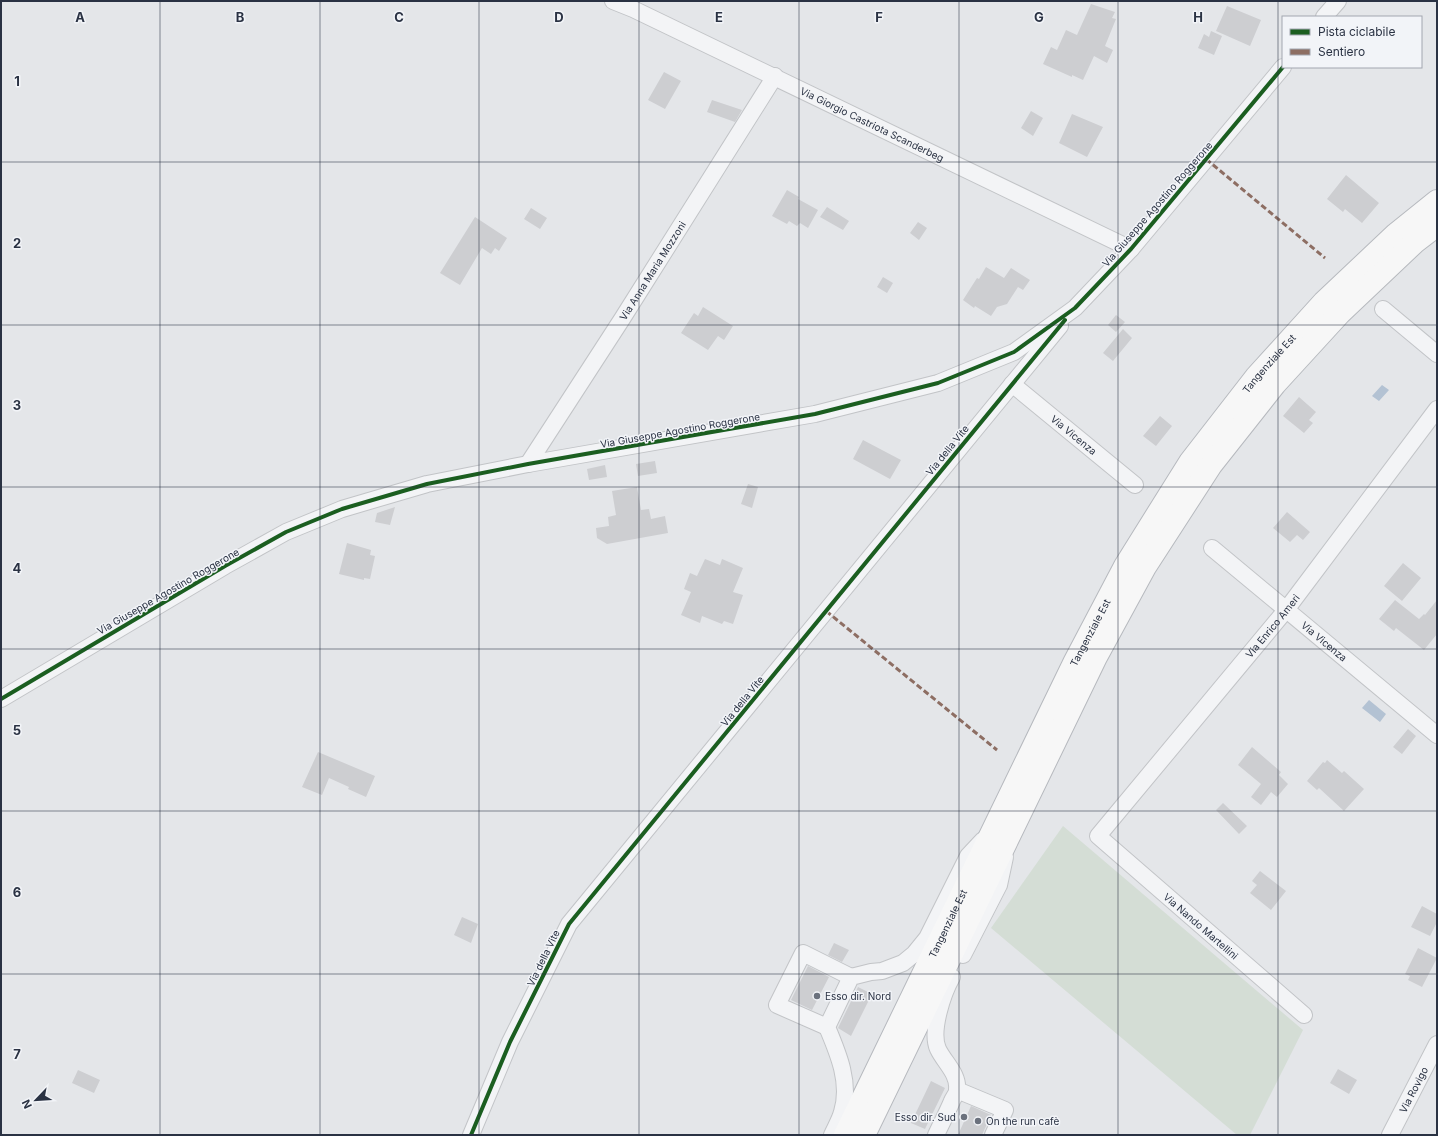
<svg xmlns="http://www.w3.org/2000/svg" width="1438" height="1136" viewBox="0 0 1438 1136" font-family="Inter,sans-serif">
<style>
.green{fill:#d4ddd5}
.water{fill:#b3c2d3}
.building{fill:#cdced1}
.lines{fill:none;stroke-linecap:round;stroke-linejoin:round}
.minor-casing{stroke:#c2c4c7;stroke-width:18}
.highway-casing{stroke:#b6b9be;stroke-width:24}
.minor{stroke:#f3f4f6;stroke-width:16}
.highway{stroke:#f7f7f7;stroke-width:22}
.quiet{stroke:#8d6e63;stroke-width:3;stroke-dasharray:6 3;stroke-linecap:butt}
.cycleway-casing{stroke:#f2f4f8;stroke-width:6}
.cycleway{stroke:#1b5e20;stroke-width:4}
.grid{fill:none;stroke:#2a3243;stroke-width:1;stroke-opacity:0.55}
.poi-dot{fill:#6b717d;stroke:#f2f4f8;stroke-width:1.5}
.labels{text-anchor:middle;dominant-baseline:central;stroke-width:3;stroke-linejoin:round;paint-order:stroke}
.street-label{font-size:10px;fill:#2a3243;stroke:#f2f4f8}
.poi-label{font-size:10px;fill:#2a3243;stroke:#f2f4f8;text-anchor:start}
.grid-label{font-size:13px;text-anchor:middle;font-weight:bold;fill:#2a3243;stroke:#f2f4f8;stroke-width:3;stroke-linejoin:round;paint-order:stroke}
</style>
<rect width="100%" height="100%" fill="#e4e6e9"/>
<!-- green -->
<path class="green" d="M1063 826 1303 1030 1250 1135H1237L991 928Z"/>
<!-- water -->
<path class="water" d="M1382 385 1389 390 1379 401 1372 396Z
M1369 700 1386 714 1380 722 1362 708Z"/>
<!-- building -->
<path class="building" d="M1091 4 1115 12 1112 18 1116 19 1105 46 1113 50 1107 63 1094 56 1083 80 1072 75V77L1043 64 1051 47 1057 50 1066 30 1077 35Z
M1227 6 1261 20 1250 46 1216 31Z
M1211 31 1222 36 1214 55 1198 48 1204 34 1209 37Z
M664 72 681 81 665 109 648 100Z
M712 100 742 110 735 122 707 112Z
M1031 111 1043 118 1033 136 1021 128Z
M1072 114 1103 127 1087 157 1059 143Z
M1346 175 1379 203 1362 223 1345 209 1343 212 1327 199Z
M787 190 799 197 798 199 818 210 808 228 800 223 797 226 789 221 787 224 772 216Z
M827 207 849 221 843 230 820 217Z
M531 208 547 218 540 229 524 219Z
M475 217 507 238 499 251 495 248 491 254 482 248 460 285 440 273Z
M918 222 927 228 919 240 910 233Z
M986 267 1004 278 1011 268 1030 280 1023 290 1018 287 1007 304 997 307 991 316 975 306 974 308 963 300 977 278 979 279Z
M883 277 893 283 887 293 877 287Z
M703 307 733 326 724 340 718 336 708 350 681 333 694 313 698 316Z
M1116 315 1125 322 1116 332 1108 325Z
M1123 329 1132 338 1113 361 1103 353Z
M1299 397 1316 412 1309 420 1313 423 1304 433 1283 416Z
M1160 416 1172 426 1156 446 1143 436Z
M863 440 901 460 890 479 853 459Z
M655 461 657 473 638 476 636 464Z
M605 465 607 477 589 480 587 469Z
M748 484 758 487 752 508 741 504Z
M637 487 641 510 649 509 651 519 665 516 668 533 607 544 597 538 596 528 609 526 608 517 616 515 612 491Z
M395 507 390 525 375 522 377 513Z
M1287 512 1310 532 1303 540 1297 535 1290 542 1273 528Z
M347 543 371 550 370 555 375 556 370 579 364 578V580L339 574Z
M705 559 720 565 722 559 743 568 733 592 743 595 733 624 724 621 722 624 702 616 700 623 681 615 691 592 684 589 690 573 697 576Z
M1403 563 1421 578 1402 601 1384 586Z
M1395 600 1419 619 1424 614 1425 615 1437 600V634L1424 650 1396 628 1394 631 1379 619Z
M1408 729 1416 736 1402 754 1393 747Z
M1252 747 1281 772 1279 775 1288 784 1277 797 1271 792 1261 805 1251 797 1261 784 1238 765Z
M318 752 375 776 366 797 348 789 349 787 329 778 322 795 302 787Z
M1327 760 1342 773 1344 771 1364 789 1344 811 1319 788 1317 790 1307 781 1323 762 1325 763Z
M1223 803 1247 826 1239 834 1216 810Z
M1260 871 1286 891 1271 910 1250 893 1257 885 1252 881Z
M1422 906 1437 914V922L1430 936 1411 927Z
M462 917 478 924 471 943 454 935Z
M834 943 849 950 842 962 828 955Z
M1418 948 1437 958 1422 987 1408 980 1410 976 1405 974Z
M808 966 829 977 812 1010 791 1000Z
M858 987 872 994 851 1036 838 1028Z
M1338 1069 1357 1080 1349 1094 1330 1083Z
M78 1070 100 1080 94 1093 72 1083Z
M931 1081 945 1088 925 1129 911 1123Z
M971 1106 991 1115 982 1135H958Z"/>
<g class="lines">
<defs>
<g id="minor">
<path id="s1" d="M613 1 633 9 1131 249"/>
<path d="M1324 17 1338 1"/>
<path d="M1383 309 1437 354"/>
<path id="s2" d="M1012 384 1135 485"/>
<path id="s3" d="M528 464 622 319 775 76"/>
<path id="s4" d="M1212 548 1437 735"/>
<path d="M1 699 225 566 286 532 342 509 427 484 528 464 815 414 938 383 1014 352 1075 308 1131 249 1283 67"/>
<path d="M963 955 999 885 1005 857"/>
<path id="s5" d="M1304 1015 1098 836 1286 610 1437 409"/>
<path d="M827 1027 777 1005 803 953 851 977"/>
<path d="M957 1090 1005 1110 993 1135"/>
<path d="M471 1135 510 1042 569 924 1060 326"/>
<path d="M832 1135C835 1128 840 1120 842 1112 851 1083 838 1053 827 1027L851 977 871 972 882 971 903 963 914 954 927 938 968 856 983 840"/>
<path d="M936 1135C941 1124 947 1113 952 1101 953 1098 957 1094 957 1090 959 1074 944 1062 938 1049 930 1031 943 993 952 977"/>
<path id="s6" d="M1390 1135 1437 1044"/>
</g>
<g id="highway">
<path id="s7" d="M845 1135 1075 661 1125 566 1190 462 1256 377 1324 302 1396 234 1437 201"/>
<path d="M864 1135 1096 657 1145 567 1211 465 1275 384 1340 313 1415 242 1437 225"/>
</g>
</defs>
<!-- minor casing -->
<use href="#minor" class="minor-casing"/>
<!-- highway casing -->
<use href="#highway" class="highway-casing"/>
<!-- minor -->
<use href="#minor" class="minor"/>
<!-- highway -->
<use href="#highway" class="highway"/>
<!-- quiet -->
<path class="quiet" d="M1206 159 1325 258
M826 611 997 750"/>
<defs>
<path id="cycleway" d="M1 699 225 566 286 532 342 509 427 484 528 464 815 414 938 383 1014 352 1075 308 1131 249 1283 67
M471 1135 510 1042 569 924 1065 320"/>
</defs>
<!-- cycleway casing -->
<use href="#cycleway" class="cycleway-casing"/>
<!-- cycleway -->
<use href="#cycleway" class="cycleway"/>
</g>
<!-- grid -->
<path class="grid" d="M160 1V1135M320 1V1135M479 1V1135M639 1V1135M799 1V1135M959 1V1135M1118 1V1135M1278 1V1135M1 162H1437M1 325H1437M1 487H1437M1 649H1437M1 811H1437M1 974H1437"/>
<!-- markers -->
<g class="poi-dot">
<circle cx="817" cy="996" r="4"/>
<circle cx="964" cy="1117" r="4"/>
<circle cx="978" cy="1121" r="4"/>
</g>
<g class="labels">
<!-- street labels -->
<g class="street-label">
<text stroke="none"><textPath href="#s1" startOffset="287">Via Giorgio Castriota Scanderbeg</textPath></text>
<text transform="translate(1157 204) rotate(-49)">Via Giuseppe Agostino Roggerone</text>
<text stroke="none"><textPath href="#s3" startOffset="230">Via Anna Maria Mozzoni</textPath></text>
<text stroke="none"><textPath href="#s7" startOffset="883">Tangenziale Est</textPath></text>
<text transform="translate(680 430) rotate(-10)">Via Giuseppe Agostino Roggerone</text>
<text stroke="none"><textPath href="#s2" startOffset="80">Via Vicenza</textPath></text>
<text transform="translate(947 450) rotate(-51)">Via della Vite</text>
<text transform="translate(168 591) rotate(-30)">Via Giuseppe Agostino Roggerone</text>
<text stroke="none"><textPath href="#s5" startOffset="546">Via Enrico Ameri</textPath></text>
<text stroke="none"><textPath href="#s7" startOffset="559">Tangenziale Est</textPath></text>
<text stroke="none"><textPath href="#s4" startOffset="146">Via Vicenza</textPath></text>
<text transform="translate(742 701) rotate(-51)">Via della Vite</text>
<text stroke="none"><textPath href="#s7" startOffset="235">Tangenziale Est</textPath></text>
<text transform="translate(1201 926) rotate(41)">Via Nando Martellini</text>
<text transform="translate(543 958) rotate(-64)">Via della Vite</text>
<text stroke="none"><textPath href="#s6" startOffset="51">Via Rovigo</textPath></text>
</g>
<!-- poi labels -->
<g class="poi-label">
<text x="825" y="996">Esso dir. Nord</text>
<text x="956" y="1117" text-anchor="end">Esso dir. Sud</text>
<text x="986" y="1121">On the run cafè</text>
</g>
</g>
<g class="grid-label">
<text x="80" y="22">A</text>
<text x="240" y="22">B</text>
<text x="399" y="22">C</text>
<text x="559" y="22">D</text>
<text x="719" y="22">E</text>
<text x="879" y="22">F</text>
<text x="1039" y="22">G</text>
<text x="1198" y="22">H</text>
<text x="17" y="86">1</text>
<text x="17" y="248">2</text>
<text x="17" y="410">3</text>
<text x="17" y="573">4</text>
<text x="17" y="735">5</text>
<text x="17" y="897">6</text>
<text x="17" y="1059">7</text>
</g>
<!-- border -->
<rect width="1438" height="1136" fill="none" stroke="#2a3243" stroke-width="4"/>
<!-- legend -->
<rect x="1282" y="16" width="140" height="52" fill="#f2f4f8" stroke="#a2a6b0"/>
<rect x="1290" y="29" width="20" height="6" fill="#1b5e20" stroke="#a2a6b0"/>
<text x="1318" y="36" font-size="12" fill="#2a3243">Pista ciclabile</text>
<rect x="1290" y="49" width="20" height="6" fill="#8d6e63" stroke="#a2a6b0"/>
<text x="1318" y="56" font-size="12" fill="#2a3243">Sentiero</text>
<!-- north arrow -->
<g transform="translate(36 1100) rotate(245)" stroke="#f2f4f8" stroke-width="3" paint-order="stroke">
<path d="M0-3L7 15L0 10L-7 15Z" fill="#2a3243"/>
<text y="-6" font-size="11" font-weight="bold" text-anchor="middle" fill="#2a3243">N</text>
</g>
</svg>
